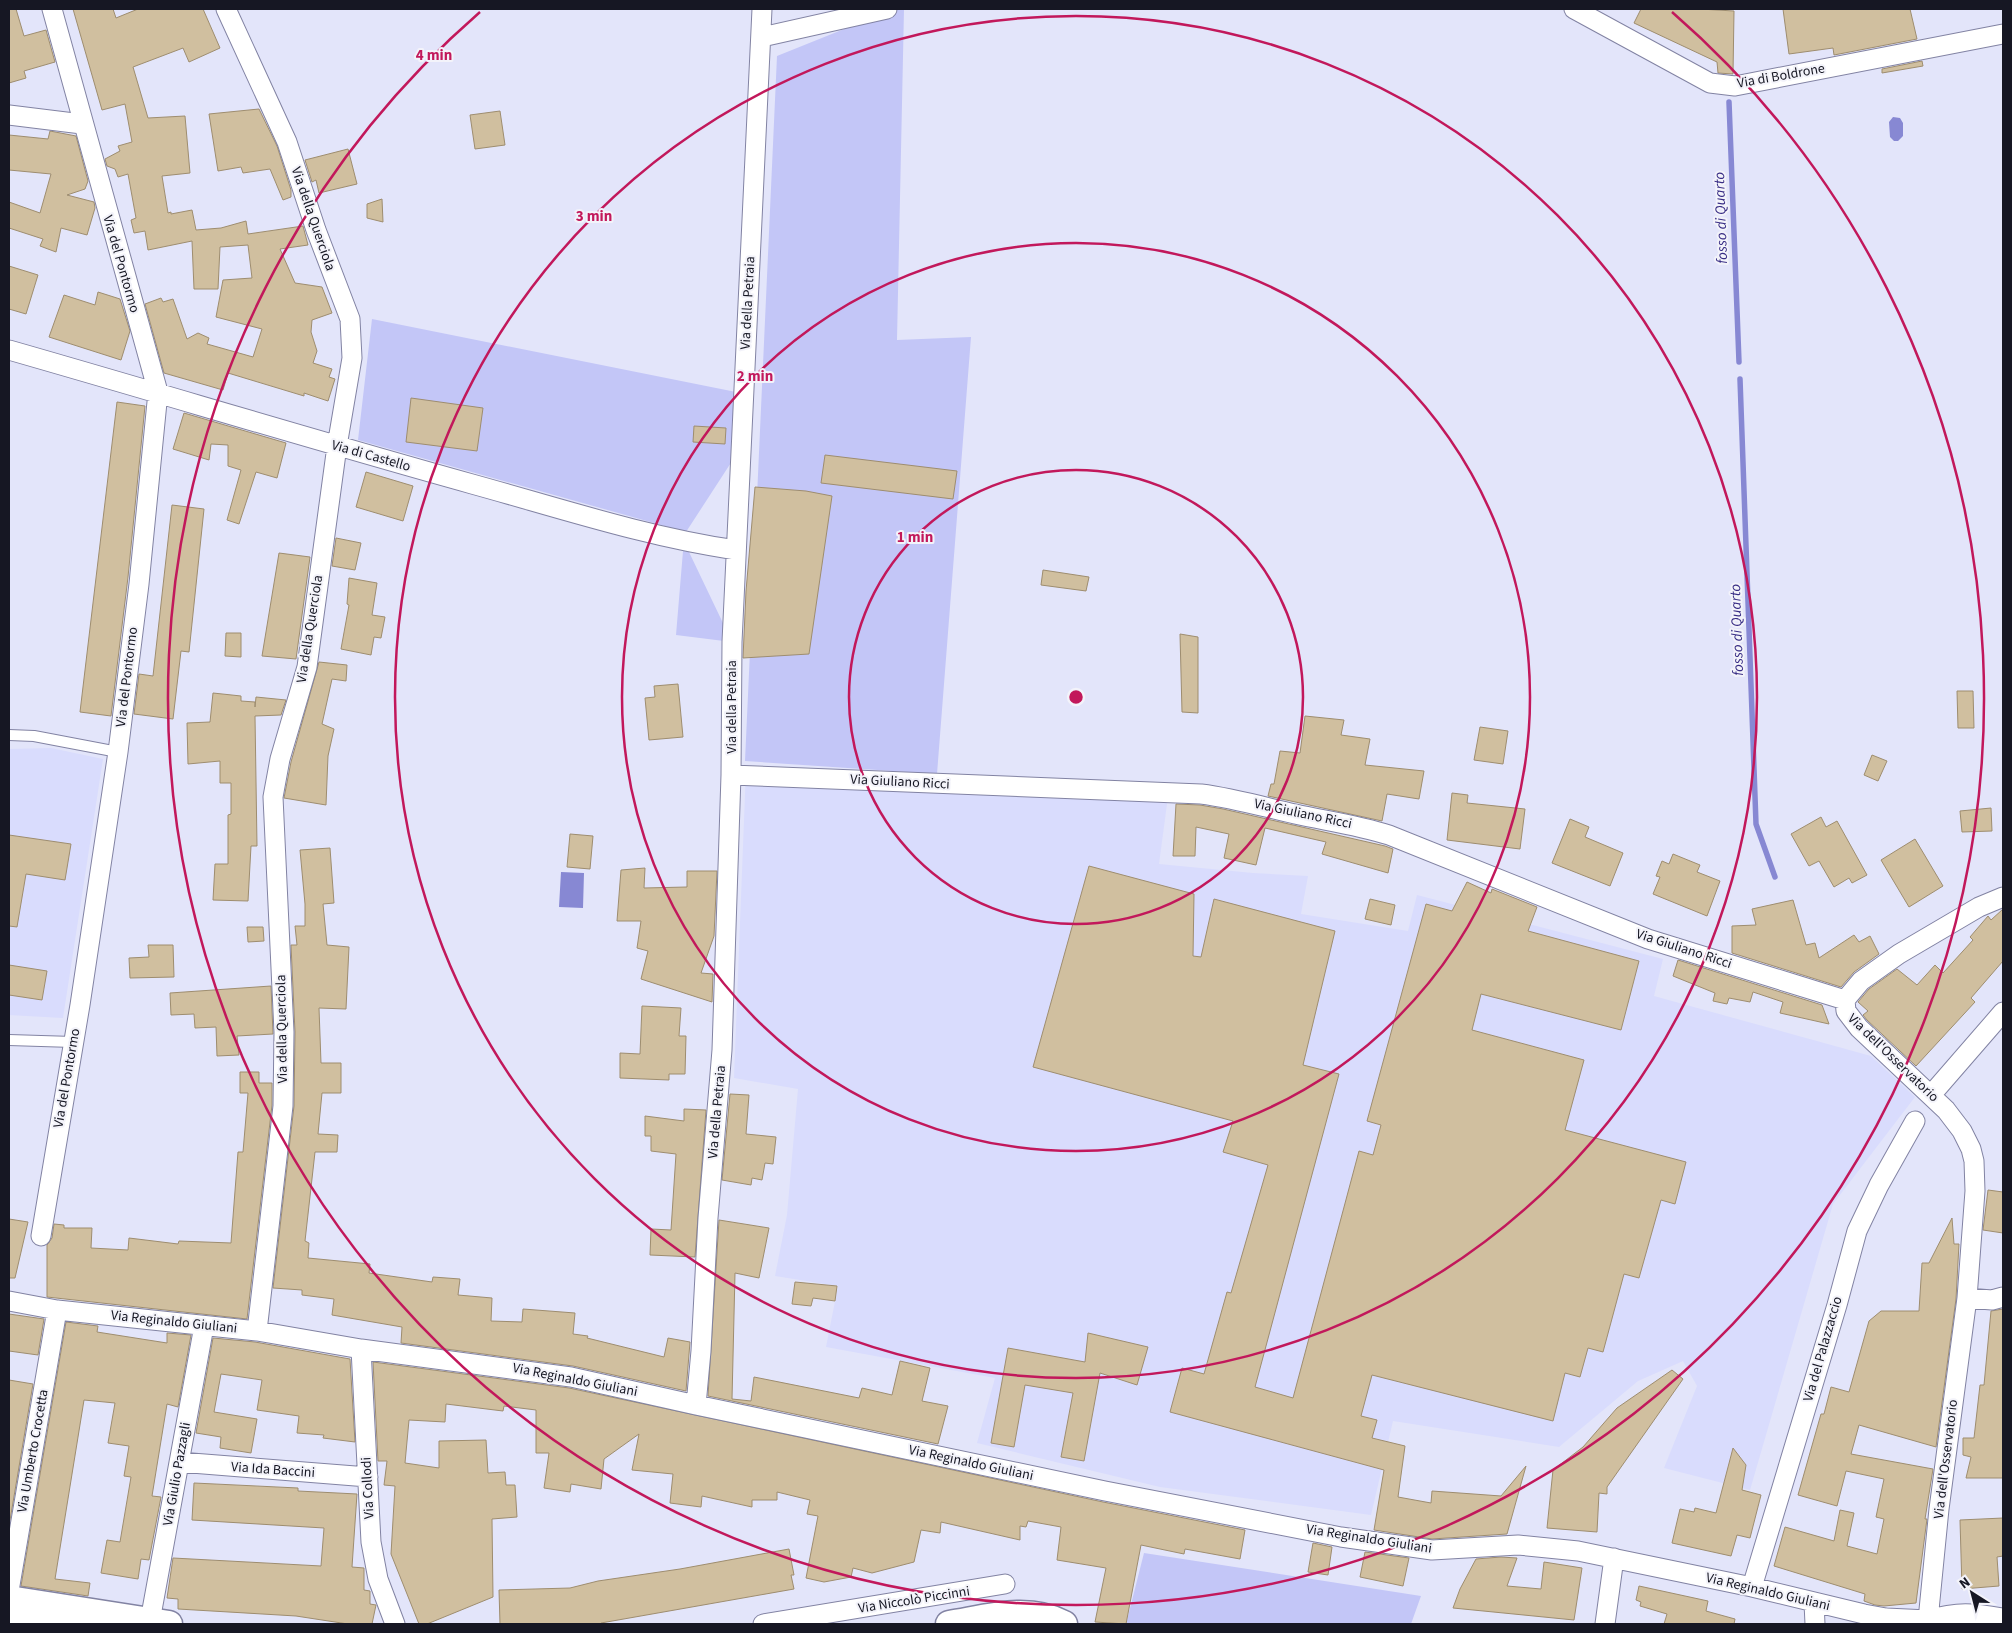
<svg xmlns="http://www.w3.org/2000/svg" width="2012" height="1633" viewBox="0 0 2012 1633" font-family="'Source Sans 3',sans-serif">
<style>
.built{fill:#d9dcfd}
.green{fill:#c3c6f7}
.water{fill:#8788d3}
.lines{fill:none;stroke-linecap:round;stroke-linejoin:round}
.stream{stroke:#8788d3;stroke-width:5.5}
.building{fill:#d0bf9f;stroke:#9e8d6f}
.lane-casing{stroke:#8283a3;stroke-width:12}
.street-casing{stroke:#8283a3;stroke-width:21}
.secondary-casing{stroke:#8283a3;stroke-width:29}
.lane{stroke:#fff;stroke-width:10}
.street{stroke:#fff;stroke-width:19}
.secondary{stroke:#fff;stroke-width:26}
.ring{fill:none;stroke:#c2185b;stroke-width:2.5}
.labels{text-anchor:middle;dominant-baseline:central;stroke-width:4;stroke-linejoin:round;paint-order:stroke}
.street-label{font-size:14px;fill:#161723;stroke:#f3f3fa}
.water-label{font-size:15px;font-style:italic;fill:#382d85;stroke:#f3f3fa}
.centre{fill:#c2185b;stroke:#f3f3fa;stroke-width:2.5}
.ring-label{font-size:15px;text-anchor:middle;font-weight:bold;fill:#c2185b;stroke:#f3f3fa;stroke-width:4;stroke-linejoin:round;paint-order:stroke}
</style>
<rect width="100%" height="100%" fill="#e3e5fa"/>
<!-- built -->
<path class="built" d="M51 748 103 759 63 1018 9 1015V749Z
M746 769 937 774 1169 789 1159 864 1253 873 1308 876 1301 914 1408 931 1417 895 1663 959 1654 996 1871 1056 1915 1097 1833 1204 1750 1490 1664 1468 1697 1386 1683 1361 1638 1381 1559 1447 1393 1421 1371 1515 1160 1487 977 1443 995 1378 826 1347 838 1286 775 1276 787 1215 798 1089 734 1078Z"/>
<!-- green -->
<path class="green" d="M894 9H904L897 340 971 337 937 774 745 761 777 56Z
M372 319 736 392V455L686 532 358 440Z
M683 551 689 552 732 642 676 635Z
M1144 1553 1421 1596 1411 1624H1126Z"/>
<!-- water -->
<path class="water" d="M1893 117 1900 118 1903 123V136L1898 141H1894L1890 137 1889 122Z
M561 872 584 873 583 908 559 907Z"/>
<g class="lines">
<!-- stream -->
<path class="stream" d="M1729 102 1739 362
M1740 379 1756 824 1775 877"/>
</g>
<!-- building -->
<path class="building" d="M9 9H16L24 36 46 30 55 62 24 71 26 78 9 83Z
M73 9H113L116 18 138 9H203L220 48 189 62 183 48 133 67 148 118 185 116 190 173 162 176 168 213 171 212V214L192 210 196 230 221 228 246 221 248 234 303 226 308 245 280 249 295 283 322 287 332 313 312 320 311 332 317 351 313 363 332 369 329 377 335 379 328 401 304 393V396L228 373 223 390 164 373 145 304 161 298 163 302 173 299 187 339 198 333 209 338 207 344 253 357 262 329 216 317 223 280 252 278 248 245 220 247 218 289H194L192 241 148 250 145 231 134 233 131 220 136 218 128 174 118 177 115 169 107 166 105 159 120 151 118 146 132 142 125 104 102 110Z
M1641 9H1700L1734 11 1733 74 1718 73 1717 62 1634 23Z
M1783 9H1910L1917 39 1834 55 1833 48 1789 54Z
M1922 61 1923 66 1882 73V69Z
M259 109 277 146 291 190V197L283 200 270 169 243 173 241 167 218 171 209 114Z
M500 111 505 145 475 149 470 115Z
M50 131 76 136 88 181 85 189 67 195 94 202 95 208 87 235 61 228 56 252 40 246 43 239 9 228V202L40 213 51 174 9 170V135L48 139Z
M348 149 357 184 319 193 316 180 312 182 305 160Z
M382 199 383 222 367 218V204Z
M9 266 38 275 26 314 9 309Z
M98 292 120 299 130 331 121 360 49 337 64 295 95 305Z
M411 398 483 408 477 451 406 442Z
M117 402 145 406 128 577 111 716 80 712Z
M184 413 286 443 277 478 256 472 239 524 227 520 241 470 228 466V445L211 444 209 460 173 449Z
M694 426 726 428 725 444 693 442Z
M825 455 957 471 953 499 821 483Z
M366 472 413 486 403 521 356 507Z
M755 487 806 491 832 496 809 654 743 658 746 591Z
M172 505 204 509 189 652 181 651 173 719 134 714 139 674 153 676Z
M336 538 361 543 355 570 332 566Z
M279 553 310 557 296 659 262 656Z
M1043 570 1089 577 1086 591 1041 585Z
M349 578 377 583 372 615 385 617 381 638 374 637 371 655 341 649 349 605 347 604Z
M226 633H241V657L225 656Z
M1180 634 1198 637V713L1182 712Z
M319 662 347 665 346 681 332 679 322 724 334 729 328 756 326 805 284 798 291 762Z
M678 684 683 737 649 740 645 698 655 697 654 686Z
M1957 691H1973L1974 728H1958Z
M213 693 241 696V701L255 702V707L256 697 286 700 281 715 255 716 257 846H251L248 901 213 900 215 864H228V815L231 814V783H220V761L188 764 187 723 210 722Z
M1305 716 1344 720 1341 735 1370 739 1365 765 1424 771 1419 799 1387 794 1382 821 1268 796 1271 784H1274L1280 751 1300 753Z
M1480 727 1508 731 1503 764 1474 760Z
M1872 755 1887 761 1878 781 1864 775Z
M1452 793 1468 795 1467 803 1525 809 1520 849 1447 840Z
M1176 804 1200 805 1223 809 1385 846 1393 849 1388 873 1322 854 1326 842 1265 828 1256 865 1224 858 1229 834 1196 827 1195 856H1173Z
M1991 808 1992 831 1962 832 1960 811Z
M1821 817 1826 827 1837 821 1867 875 1852 883 1849 878 1834 887 1819 861 1809 866 1791 834Z
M1570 819 1589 827 1585 837 1623 853 1610 886 1552 863Z
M570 834 593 836 590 869 567 867Z
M9 835 71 844 65 880 26 874 17 927 9 926Z
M1915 839 1943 886 1909 907 1881 860Z
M330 848 334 903 323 904 327 945 349 947 346 1009 319 1008 321 1063H341V1093H322L318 1134 338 1135 337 1152H315L305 1241 309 1243 308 1258 370 1264 369 1273 432 1282 433 1277 460 1279 458 1295 492 1298 491 1321 522 1322 523 1309 575 1313 573 1334 588 1336 587 1338 664 1357 668 1338 690 1342 686 1391 573 1366 401 1343 402 1327 332 1315 334 1299 302 1295V1290L273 1288 294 1106 295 1032 291 945H297L295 926H305V904L300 850Z
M1673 854 1700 865 1697 872 1720 881 1707 916 1653 894 1660 877 1656 876 1662 861 1669 864Z
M1089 866 1194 894 1193 956 1201 957 1214 899 1335 931 1303 1065 1339 1074 1255 1387 1293 1398 1359 1151 1373 1155 1381 1125 1367 1121 1426 904 1452 911 1467 882 1491 893 1492 889 1537 907 1528 931 1639 961 1621 1030 1481 994 1472 1030 1584 1060 1565 1130 1686 1162 1675 1204 1661 1200 1639 1278 1624 1274 1603 1352 1588 1348 1580 1377 1565 1373 1553 1421 1372 1375 1361 1416 1377 1420 1372 1438 1405 1446 1398 1497 1431 1503 1432 1491 1501 1496 1526 1466 1507 1534 1432 1539 1374 1530 1384 1470 1170 1412 1182 1368 1204 1374 1227 1292 1231 1293 1268 1165 1223 1152 1233 1121 1033 1067Z
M645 868 644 888 687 887V871H717L714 936 701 973 713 974 712 1002 641 979 648 951 637 948 641 921H617L621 870Z
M1370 899 1395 905 1391 925 1365 919Z
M1793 900 1806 945 1815 943 1819 958 1854 935 1859 942 1870 936 1879 954 1854 972 1841 987 1732 953V926L1756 925 1752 909Z
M2003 909V961L1971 998 1975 1002 1916 1066 1867 1020 1863 1015 1868 1011 1858 1002 1869 989 1897 969 1917 985 1935 965 1943 973 1973 940 1970 937 1988 916 1991 920Z
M247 927H263L264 941 248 942Z
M148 945H173L174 977 130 978 129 958 149 957Z
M1678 960 1822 1005 1829 1024 1780 1013 1783 1002 1753 992 1750 1002 1729 998 1727 1004 1713 1001 1715 993 1673 976Z
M9 965 47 971 42 1000 9 995Z
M271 986 273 1034 237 1036 239 1055 217 1056 216 1027 195 1028 194 1014 171 1015 170 993Z
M642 1006 681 1008 679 1036H686L685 1074H669V1080L620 1078V1053L640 1054Z
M240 1072H259V1083H272V1105L247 1319 47 1297V1245L52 1238 54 1224 64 1225V1228H92L91 1248 128 1250 129 1238 178 1244 179 1241 231 1243 238 1152H243L248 1093H240Z
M730 1094 749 1095 746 1134 776 1137 773 1164 765 1163 762 1180 752 1178 751 1185 722 1180Z
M684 1109 706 1110 695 1257 650 1255 651 1229 671 1230 676 1154 651 1151V1136H645V1116L684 1121Z
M1988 1190 2003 1192V1233L1983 1230Z
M1952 1218 1954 1244H1959L1956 1299 1936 1447 1859 1425 1851 1454 1933 1469 1925 1519H1927L1916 1603 1884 1606 1875 1605 1864 1601 1865 1594 1774 1566 1785 1527 1834 1541 1840 1510 1854 1513 1847 1546 1877 1554 1884 1519 1876 1517 1884 1479 1846 1471 1837 1506 1798 1495 1821 1414H1824L1831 1387 1849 1392 1869 1321 1881 1311H1919L1922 1263H1929Z
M9 1219 28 1222 15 1278H9Z
M719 1220 769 1228 759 1278 735 1273 732 1399 751 1401 754 1377 859 1398 862 1388 892 1395 900 1361 930 1368 922 1401 948 1406 938 1444 708 1396Z
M795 1282 837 1286 835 1301 813 1298 811 1306 792 1304Z
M2003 1309V1478H1966L1971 1457 1963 1455V1438H1974L1980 1385H1984L1991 1311Z
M9 1314 44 1319 38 1355 9 1351Z
M66 1322 98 1326 97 1332 167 1343V1333L191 1335 178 1407 167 1404 152 1496 161 1497 149 1560 141 1559 138 1579 101 1573 107 1540 120 1542 131 1477 124 1476 129 1446 108 1443 115 1403 84 1400 55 1579 90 1583 88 1596 21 1586Z
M1088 1333 1148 1347 1137 1385 1100 1373 1084 1461 1061 1457 1073 1393 1025 1385 1014 1447 991 1443 1008 1348 1085 1362Z
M213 1338 255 1342 350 1359 355 1442 323 1438 324 1435 297 1433 299 1416 257 1410 262 1380 221 1374 214 1412 257 1419 251 1453 220 1448 221 1437 196 1433Z
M373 1362 569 1388 1103 1502 1245 1530 1240 1559 1185 1549 1184 1554 1141 1545 1126 1624 1095 1622 1106 1568 1057 1560 1061 1527 1028 1521 1026 1527 1020 1526V1540L941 1522 940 1533 921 1530 914 1562 872 1573 853 1568 851 1577 824 1582 806 1578 818 1516 807 1514 810 1500 777 1492V1500H752V1507L702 1496 701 1507 670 1503 673 1474 632 1470 639 1434 604 1459 601 1489 571 1484 570 1492 544 1488 549 1453H536V1410L504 1406 503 1411 446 1404 445 1422 409 1420 405 1463 439 1468V1441L486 1440 488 1473 505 1472 506 1485H515L517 1517 492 1519 493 1597 427 1624H419L391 1554 395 1486 384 1485 387 1461H378Z
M1672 1370 1683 1379 1607 1487V1494L1599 1493 1597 1532 1547 1528 1553 1470 1583 1447 1617 1408Z
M9 1380 33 1384 9 1526Z
M1733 1448 1746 1465 1742 1490 1761 1495 1750 1538 1737 1535 1731 1556 1672 1543 1680 1509 1694 1512 1695 1508 1716 1513Z
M194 1483 298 1488V1491L357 1494 352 1567 364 1568V1590L370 1591V1604L376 1605 372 1624H348L296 1616 178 1609V1599L167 1598 173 1558 321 1566 324 1528 192 1520Z
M2003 1518V1556L1997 1557 1999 1586 1962 1589 1960 1520Z
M1313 1543 1332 1547 1328 1575 1308 1572Z
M789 1549 794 1575H791L794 1589 601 1623V1624H500L499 1590 570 1588 598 1581 680 1569Z
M1365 1552 1409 1558 1403 1586 1360 1577Z
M1501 1557 1517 1558 1507 1586 1541 1589 1544 1562 1582 1568 1574 1620 1453 1608 1460 1589 1476 1559Z
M1639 1586 1708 1601 1706 1611 1735 1619 1734 1624H1664L1667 1614 1640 1606 1641 1602 1636 1600Z"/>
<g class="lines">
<defs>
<path id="lane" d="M9 735 34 736 118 752
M9 1040 73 1042"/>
<path id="street" d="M226 9 287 142 316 230 350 319 352 358 337 446 307 667 280 759 273 797 284 1032 283 1106 257 1331
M1574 9 1710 83 1735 86 2003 34
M762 37 887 9
M9 115 82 124
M9 350C163 394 317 441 472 484 559 508 647 537 736 550
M731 775 1201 794C1233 798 1264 807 1295 814 1327 821 1358 825 1389 835L1648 939 1845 1000
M2003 897 1979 907 1899 954 1861 981 1845 1000 1846 1011 1859 1028 1946 1110 1962 1131 1971 1149 1974 1161 1975 1191 1967 1298 1939 1509 1928 1620C1958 1611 1973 1613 2003 1618
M1931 1095 2003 1012
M41 1236 80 1005 118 752 139 584 158 392 52 9
M1967 1298 1992 1300 2003 1297
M9 1301 57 1310 257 1331 361 1349 571 1377 696 1405 1105 1491 1341 1537 1432 1550 1518 1545 1578 1551 1752 1587 1864 1614 1886 1618 1928 1620V1624
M361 1349 371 1542 378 1579 395 1624
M696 1405 701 1351 708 1218 722 1050 731 775 732 642 762 9
M179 1462 368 1477
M1752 1587 1837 1305 1857 1231 1879 1185 1915 1121
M9 1591 57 1310
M1814 1603 1815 1624
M9 1613 78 1624
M150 1621 204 1326
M763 1624 1005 1584
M1605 1624 1614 1558"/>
<path id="secondary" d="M9 1599 169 1624
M949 1624C987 1618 1028 1605 1064 1624"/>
</defs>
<!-- lane casing -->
<use href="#lane" class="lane-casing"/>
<!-- street casing -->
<use href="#street" class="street-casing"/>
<!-- secondary casing -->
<use href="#secondary" class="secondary-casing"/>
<!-- lane -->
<use href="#lane" class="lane"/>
<!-- street -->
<use href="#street" class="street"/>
<!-- secondary -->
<use href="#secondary" class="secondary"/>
</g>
<!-- distance rings -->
<g class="ring">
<circle cx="1076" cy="697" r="227"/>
<circle cx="1076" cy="697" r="454"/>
<circle cx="1076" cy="697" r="681"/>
<path d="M1672 12A908 908 0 1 1 480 12"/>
</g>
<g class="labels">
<!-- street labels -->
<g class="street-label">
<text transform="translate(1781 76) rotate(-10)">Via di Boldrone</text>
<text transform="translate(313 219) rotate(71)">Via della Querciola</text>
<text transform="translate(121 264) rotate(74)">Via del Pontormo</text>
<text transform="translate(748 303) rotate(-87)">Via della Petraia</text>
<text transform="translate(371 456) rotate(16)">Via di Castello</text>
<text transform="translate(310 629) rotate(-81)">Via della Querciola</text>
<text transform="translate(127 677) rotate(-83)">Via del Pontormo</text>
<text transform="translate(732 707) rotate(-90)">Via della Petraia</text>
<text transform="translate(900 782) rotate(3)">Via Giuliano Ricci</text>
<text transform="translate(1303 814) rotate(12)">Via Giuliano Ricci</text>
<text transform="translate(1684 949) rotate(18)">Via Giuliano Ricci</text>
<text transform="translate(282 1029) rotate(-91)">Via della Querciola</text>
<text transform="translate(1893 1058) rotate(44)">Via dell'Osservatorio</text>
<text transform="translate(67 1078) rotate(-80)">Via del Pontormo</text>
<text transform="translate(717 1112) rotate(-85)">Via della Petraia</text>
<text transform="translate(174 1322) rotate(6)">Via Reginaldo Giuliani</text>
<text transform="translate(1823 1349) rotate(-74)">Via del Palazzaccio</text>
<text transform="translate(575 1380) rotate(11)">Via Reginaldo Giuliani</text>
<text transform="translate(33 1451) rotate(-80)">Via Umberto Crocetta</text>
<text transform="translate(1946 1459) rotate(-83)">Via dell'Osservatorio</text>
<text transform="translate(971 1463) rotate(12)">Via Reginaldo Giuliani</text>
<text transform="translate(273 1470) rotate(4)">Via Ida Baccini</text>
<text transform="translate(177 1474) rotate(-80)">Via Giulio Pazzagli</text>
<text transform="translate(368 1488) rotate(-93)">Via Collodi</text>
<text transform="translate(1369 1539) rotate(9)">Via Reginaldo Giuliani</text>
<text transform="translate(1768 1592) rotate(13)">Via Reginaldo Giuliani</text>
<text transform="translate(914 1600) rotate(-9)">Via Niccolò Piccinni</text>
</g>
<!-- water labels -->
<g class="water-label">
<text transform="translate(1721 218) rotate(-92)">fosso di Quarto</text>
<text transform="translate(1737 630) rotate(-92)">fosso di Quarto</text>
</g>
</g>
<circle cx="1076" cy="697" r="8" class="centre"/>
<g class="ring-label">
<text x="434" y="60">4 min</text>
<text x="594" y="221">3 min</text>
<text x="755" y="381">2 min</text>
<text x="915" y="542">1 min</text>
</g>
<!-- border -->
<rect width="2012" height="1633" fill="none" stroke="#161723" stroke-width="20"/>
<!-- north arrow -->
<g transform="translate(1972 1593) rotate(324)" stroke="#f3f3fa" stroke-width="4" paint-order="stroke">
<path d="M0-4L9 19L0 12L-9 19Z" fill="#161723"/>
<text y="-8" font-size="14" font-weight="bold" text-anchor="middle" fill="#161723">N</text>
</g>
</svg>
